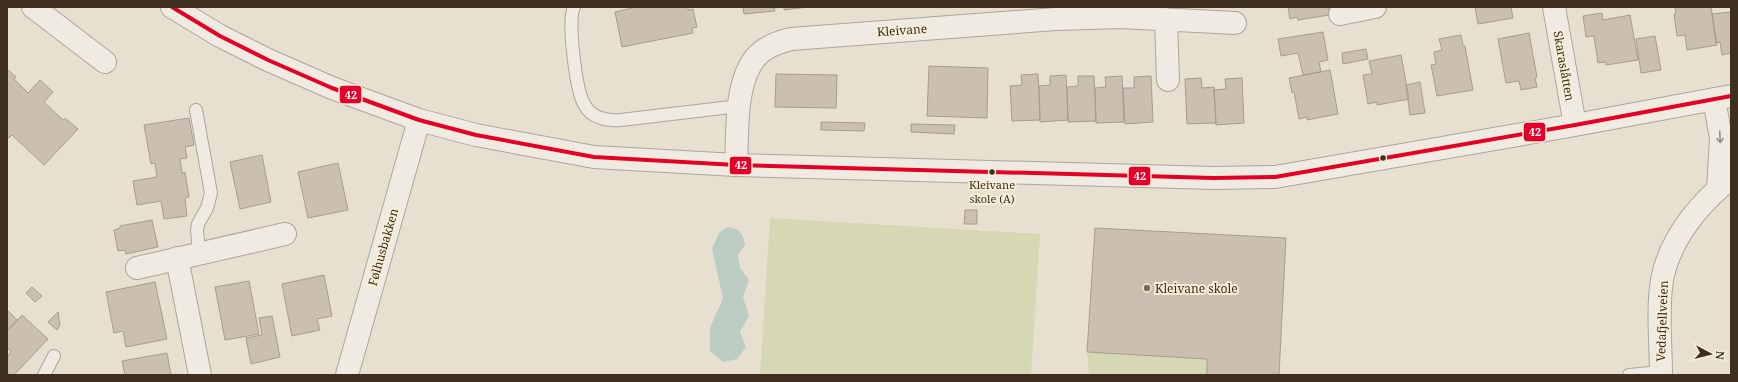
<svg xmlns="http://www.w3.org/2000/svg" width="1738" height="382" viewBox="0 0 1738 382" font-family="'Noto Serif',serif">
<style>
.green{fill:#d6d7b3}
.water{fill:#bcccc2}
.building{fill:#cbbfb2;stroke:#a89c90}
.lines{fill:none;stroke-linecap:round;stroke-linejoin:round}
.service-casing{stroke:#ada599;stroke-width:14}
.minor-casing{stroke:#ada599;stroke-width:24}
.service{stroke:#efebe3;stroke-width:12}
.minor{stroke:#efebe3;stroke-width:22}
.bus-1-casing{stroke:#f7eed8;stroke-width:7}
.bus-1{stroke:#e4002b;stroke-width:4}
.oneway{stroke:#968c82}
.bus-dot{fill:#3d2e20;stroke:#f7eed8;stroke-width:1.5}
.poi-dot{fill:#786c5e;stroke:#f7eed8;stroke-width:1.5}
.labels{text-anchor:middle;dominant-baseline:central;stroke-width:4;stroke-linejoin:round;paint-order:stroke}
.bus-label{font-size:11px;fill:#3d2e20;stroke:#f7eed8}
.street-label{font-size:12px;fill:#3d2e20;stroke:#f7eed8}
.poi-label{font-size:12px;fill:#3d2e20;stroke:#f7eed8;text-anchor:start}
.line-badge{stroke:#f7eed8;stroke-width:1.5}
.badge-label{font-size:11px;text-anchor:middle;font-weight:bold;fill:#fff}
</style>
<rect width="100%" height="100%" fill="#e7e0d1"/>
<!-- green -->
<path class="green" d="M770 218 1040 234 1031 375H760Z
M1087 352 1207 359V375H1104L1089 374Z"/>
<!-- water -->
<path class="water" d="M727 227C740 228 743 233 745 245L738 255 740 268 749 280 743 297 749 316 740 332 746 347 737 359 723 362 710 351V328L723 298 712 249 719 233Z"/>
<!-- building -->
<path class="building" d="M636 7H688V10L693 9 697 27 692 28 693 33 622 47 615 12Z
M743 7H784L774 8 775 11 744 14Z
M784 7H808L784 10Z
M1288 7H1328L1329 15 1298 20 1297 17 1290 19Z
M1475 7H1511L1513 18 1478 24Z
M1675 7H1711L1717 45 1687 50 1685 35 1677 36 1674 14 1676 13Z
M1731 12V53L1722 55 1720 42 1716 43 1712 14Z
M1602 13 1603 20 1630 15 1638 60 1606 65V62L1598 63 1594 36 1586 37 1583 16Z
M1323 32 1328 60 1319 62 1321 72 1303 75 1298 53 1281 56 1278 39Z
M1529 33 1537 77 1535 78 1537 87 1521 90 1519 81 1506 83 1498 39Z
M1461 35 1463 46H1465L1473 90 1437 96 1431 65 1436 64 1434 52 1442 50 1439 39Z
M1655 36 1661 70 1641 73 1636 39Z
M1366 49 1368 59 1343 64 1342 53Z
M1401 55 1409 99 1377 105V102L1368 104 1363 75 1372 74 1369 61Z
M929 66 988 68 987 118 927 116Z
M7 69 16 77 14 79 28 93 40 80 53 92 44 102 63 120 65 118 78 129 44 165 12 135 9 138 7 136Z
M1330 70 1338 114 1307 120V117L1299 119 1294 92 1292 93 1289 78Z
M776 74 837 75 836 108 775 107Z
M1038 74 1040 120 1012 121 1010 86 1022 85 1021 75Z
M1066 75 1068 120 1040 122 1039 86 1050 85V76Z
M1078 76H1094L1096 121 1068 122 1067 87 1078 86Z
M1122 76 1124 122 1096 123 1095 88 1106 87 1105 77Z
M1151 76 1153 122 1125 124 1123 88H1134V77Z
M1201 78 1202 88 1214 87 1216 123 1187 124 1185 79Z
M1242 78 1244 123 1216 125 1214 90 1226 89 1225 79Z
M1420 82 1425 113 1410 115 1406 85Z
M189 118 194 145 185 147 187 158 180 159 182 173 185 172 189 197 185 198 187 216 164 219 161 201 137 205 133 181 157 177 155 163 151 164 144 125Z
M821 122 865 123 864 131 821 130Z
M911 124 955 125 954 134 911 132Z
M262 155 271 202 240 209 230 162Z
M338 163 348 210 308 218 298 172Z
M965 210H977V224H964Z
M152 220 158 247 126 254 125 250 118 251 114 230 120 228V226Z
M1095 228 1286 238 1279 375H1207V359L1087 352Z
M324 275 332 316 317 319 320 330 292 336 282 284Z
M249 281 259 334 225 340 215 287Z
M155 282 167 339 126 347 123 331 114 333 106 292Z
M32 287 42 296 35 302 26 293Z
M7 310 17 320 7 331Z
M58 312 60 325 57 330 48 322Z
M22 315 48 339 14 375H7V358L11 351 7 348V331Z
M272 316 280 357 251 364 246 338 262 335 259 318Z
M167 353 171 375H125L122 361Z"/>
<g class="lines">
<defs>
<path id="service" d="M574 7C567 20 576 90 584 104 591 118 607 121 621 120L739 106
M196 110 211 193 207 208 198 224 197 230 199 253
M44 375 54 356
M1629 375 1661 372"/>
<path id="minor" d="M33 7 105 62
M172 7 220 36 268 60 332 88 419 120 476 135 594 157 736 165 1214 178 1275 177 1575 125 1731 96
M1554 7 1575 125
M1340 14 1375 7
M1166 19 1168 80
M1714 99 1721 138 1718 189
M736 165C738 133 734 83 756 57 765 47 778 42 791 39L1056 19 1120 17 1235 23
M177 258 200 375
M137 268 285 234
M347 375 419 120
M1661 375C1661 344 1657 310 1662 280 1670 238 1699 204 1731 178"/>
</defs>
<!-- service casing -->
<use href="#service" class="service-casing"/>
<!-- minor casing -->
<use href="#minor" class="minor-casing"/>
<!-- service -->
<use href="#service" class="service"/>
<!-- minor -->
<use href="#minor" class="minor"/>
<defs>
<path id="bus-1" d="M172 7 220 36 268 60 332 88 419 120 476 135 594 157 736 165 1214 178 1275 177 1575 125 1731 96"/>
</defs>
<!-- bus-1 casing -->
<use href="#bus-1" class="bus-1-casing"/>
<!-- bus-1 -->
<use href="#bus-1" class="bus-1"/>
</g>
<!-- one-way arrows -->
<defs><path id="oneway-shaft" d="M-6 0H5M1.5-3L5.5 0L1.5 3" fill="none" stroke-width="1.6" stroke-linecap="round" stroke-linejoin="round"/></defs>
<use class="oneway" href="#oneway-shaft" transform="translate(1720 137) rotate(87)"/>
<!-- markers -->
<g class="bus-dot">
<circle cx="1383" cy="158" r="3.5"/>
<circle cx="992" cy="172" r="3.5"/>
</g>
<circle class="poi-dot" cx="1147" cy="288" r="4"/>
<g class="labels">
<!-- bus labels -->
<g class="bus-label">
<text x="992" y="184">Kleivane<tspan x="992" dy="14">skole (A)</tspan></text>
</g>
<!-- street labels -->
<g class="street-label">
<text transform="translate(902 30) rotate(-4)">Kleivane</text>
<text transform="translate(1564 66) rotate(80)">Skaraslåtten</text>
<text transform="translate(383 247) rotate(-74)">Følhusbakken</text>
<text transform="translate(1662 321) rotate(-88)">Vedafjellveien</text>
</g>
<!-- poi labels -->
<g class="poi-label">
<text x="1155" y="288">Kleivane skole</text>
</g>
</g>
<g class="line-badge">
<rect x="339" y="85" width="23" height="19" rx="4" fill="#e4002b"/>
<rect x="1523" y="122" width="23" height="20" rx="4" fill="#e4002b"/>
<rect x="729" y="156" width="23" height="19" rx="4" fill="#e4002b"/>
<rect x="1128" y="166" width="23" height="20" rx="4" fill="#e4002b"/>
</g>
<g class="badge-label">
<text x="351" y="99">42</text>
<text x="1535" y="136">42</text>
<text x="741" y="169">42</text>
<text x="1140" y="180">42</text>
</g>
<!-- border -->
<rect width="1738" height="382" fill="none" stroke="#3d2e20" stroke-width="16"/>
<!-- north arrow -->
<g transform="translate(1710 354) rotate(97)" stroke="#f7eed8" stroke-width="3" paint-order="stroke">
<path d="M0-3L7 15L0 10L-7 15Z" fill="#3d2e20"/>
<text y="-6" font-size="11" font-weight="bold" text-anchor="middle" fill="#3d2e20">N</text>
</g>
</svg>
